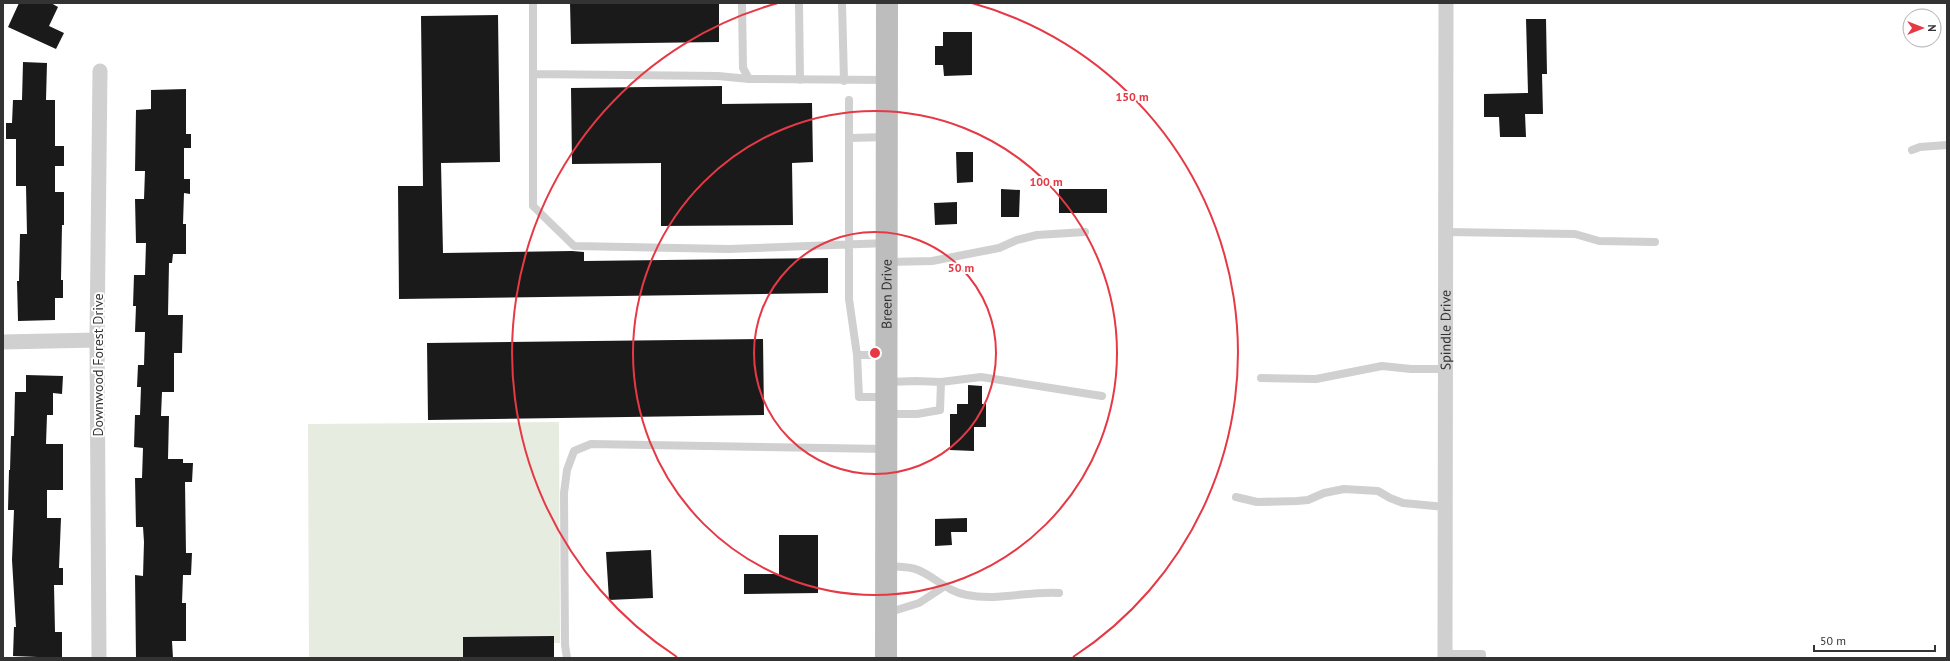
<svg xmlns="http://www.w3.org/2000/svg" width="1950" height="661" viewBox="0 0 1950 661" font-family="'PT Sans',sans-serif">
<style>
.green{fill:#e6ecdf}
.building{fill:#1a1a1a}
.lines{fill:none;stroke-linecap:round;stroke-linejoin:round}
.lane{stroke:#d0d0d0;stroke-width:8}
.street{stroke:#d0d0d0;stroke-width:15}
.secondary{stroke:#bdbdbd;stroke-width:22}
.ring{fill:none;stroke:#e63946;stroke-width:2}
.labels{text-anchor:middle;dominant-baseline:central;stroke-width:4;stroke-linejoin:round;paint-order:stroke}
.street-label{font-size:14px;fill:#333;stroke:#fff}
.centre{fill:#e63946;stroke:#fff;stroke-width:2}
.ring-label{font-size:12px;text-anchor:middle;font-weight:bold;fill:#e63946;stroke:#fff;stroke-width:4;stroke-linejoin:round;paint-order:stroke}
</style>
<rect width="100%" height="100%" fill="#fff"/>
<!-- green -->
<path class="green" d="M559 422 560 643 466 644V658H309L308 424Z"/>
<!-- building -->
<path class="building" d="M19 3H51L58 7 49 26 64 33 56 49 8 27Z
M570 3H719V42L571 44Z
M498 15 500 162 441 163 443 253 572 251 584 252V261L828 258V293L399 299 398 186H423L421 16Z
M1526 19H1546L1547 74H1542L1543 114H1525L1526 137H1500L1499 117H1484V94L1528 93Z
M943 32H972V75L944 76 943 65H935V46H943Z
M23 62 47 63 46 100H55V146H64V166H55V192H64V225H62L61 280H63V298H55V320L18 321 17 281H19L20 234H27L26 186H16V139H6V123H12L13 100H22Z
M722 86V104L812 103 813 162 792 163 793 225 661 226V163L572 164 571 88Z
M186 89V134H191V148H184V179H190V194L184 193 183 224H186V254H173L172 263H169L168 315H183L182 353H174V392H162L161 416H169L168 459H183V463H193L192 482H185L186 553H192L191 575H183L182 603H186V641H172L173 658H136L135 575 143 576 144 542 143 527H136L135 478H142L143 448 134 447 135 415H140L141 387H137L138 365H144L145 332H135L136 306H133L134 275H145L146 243H136L135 199H144L145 171H135L136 110 151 109V90Z
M956 152H973V182L957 183Z
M1001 189 1020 190 1019 217H1001Z
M1059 189H1107V213H1059Z
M957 202V224L935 225 934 203Z
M763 339 764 415 428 420 427 343Z
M26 375 63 376 62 394 53 393V415H47L46 444H63V490H47V518H61L59 568H63V585H54L55 632H62V658L13 656 14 627H16L12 560 14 510H8L9 470H10L11 436H14L15 392H26Z
M968 385 982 386V404H986V427H974V451L950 450V414H957V404H968Z
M967 518V532H951L952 545 935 546V519Z
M779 535H818V593L744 594V574H779Z
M651 550 653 598 609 600 606 552Z
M554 636V658H463V637Z"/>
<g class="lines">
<!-- lane -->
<path class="lane" d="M533 3V206L574 246 729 249 887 243
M742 3 743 68 749 79 887 80
M799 3 800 80
M842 3 844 81
M533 74 718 76 749 79
M849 100V299L857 355 859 397H886
M849 138 887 137
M1912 150 1920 147 1947 145
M1447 232 1575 234 1599 241 1655 242
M888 262 932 261 999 248 1017 240 1037 235 1085 232
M857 355H886
M1261 378 1316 379 1382 366 1411 369H1446
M941 382 981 377 1102 396
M887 414H917L940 410 941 382 916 381 888 382
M1236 497 1257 502 1297 501 1308 500 1324 493 1344 489 1378 491 1390 498 1403 503 1445 507
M887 566C897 567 908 566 918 570 935 577 948 592 967 595 997 601 1028 591 1059 593
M887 613 919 603 945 586
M1445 654H1482V658
M567 658 565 645 564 493 567 470 574 451 591 444 886 449"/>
<!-- street -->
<g class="street">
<path d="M3 342 97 340"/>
<path d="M99 658 97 340 100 71"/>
<path id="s1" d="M1445 658 1446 3"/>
</g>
<!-- secondary -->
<path class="secondary" id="s2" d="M886 658 887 3"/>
</g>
<!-- distance rings -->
<g class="ring">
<circle cx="875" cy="353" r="121"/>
<circle cx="875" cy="353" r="242"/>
<path d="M677 657A363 363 0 0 1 778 3M972 3A363 363 0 0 1 1073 657"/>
</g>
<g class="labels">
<!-- street labels -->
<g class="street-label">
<text stroke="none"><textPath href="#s2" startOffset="364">Breen Drive</textPath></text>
<text stroke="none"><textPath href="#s1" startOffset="328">Spindle Drive</textPath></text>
<text transform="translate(98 365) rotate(-90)">Downwood Forest Drive</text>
</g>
</g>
<circle cx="875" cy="353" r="6" class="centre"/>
<g class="ring-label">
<text x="1132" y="101">150 m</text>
<text x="1046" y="186">100 m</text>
<text x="961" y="272">50 m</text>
</g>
<!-- border -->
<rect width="1950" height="661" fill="none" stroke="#333333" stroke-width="8"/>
<!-- north arrow -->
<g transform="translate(1922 28) rotate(90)"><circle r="19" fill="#ffffff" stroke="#adadad"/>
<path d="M0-3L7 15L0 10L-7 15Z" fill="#e63946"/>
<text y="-6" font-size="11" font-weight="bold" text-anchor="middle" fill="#333333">N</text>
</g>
<!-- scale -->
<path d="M1814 645v6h121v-6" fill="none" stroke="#333333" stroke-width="2"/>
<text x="1820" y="645" font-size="12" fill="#333333" stroke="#ffffff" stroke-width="3" paint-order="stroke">50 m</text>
</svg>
